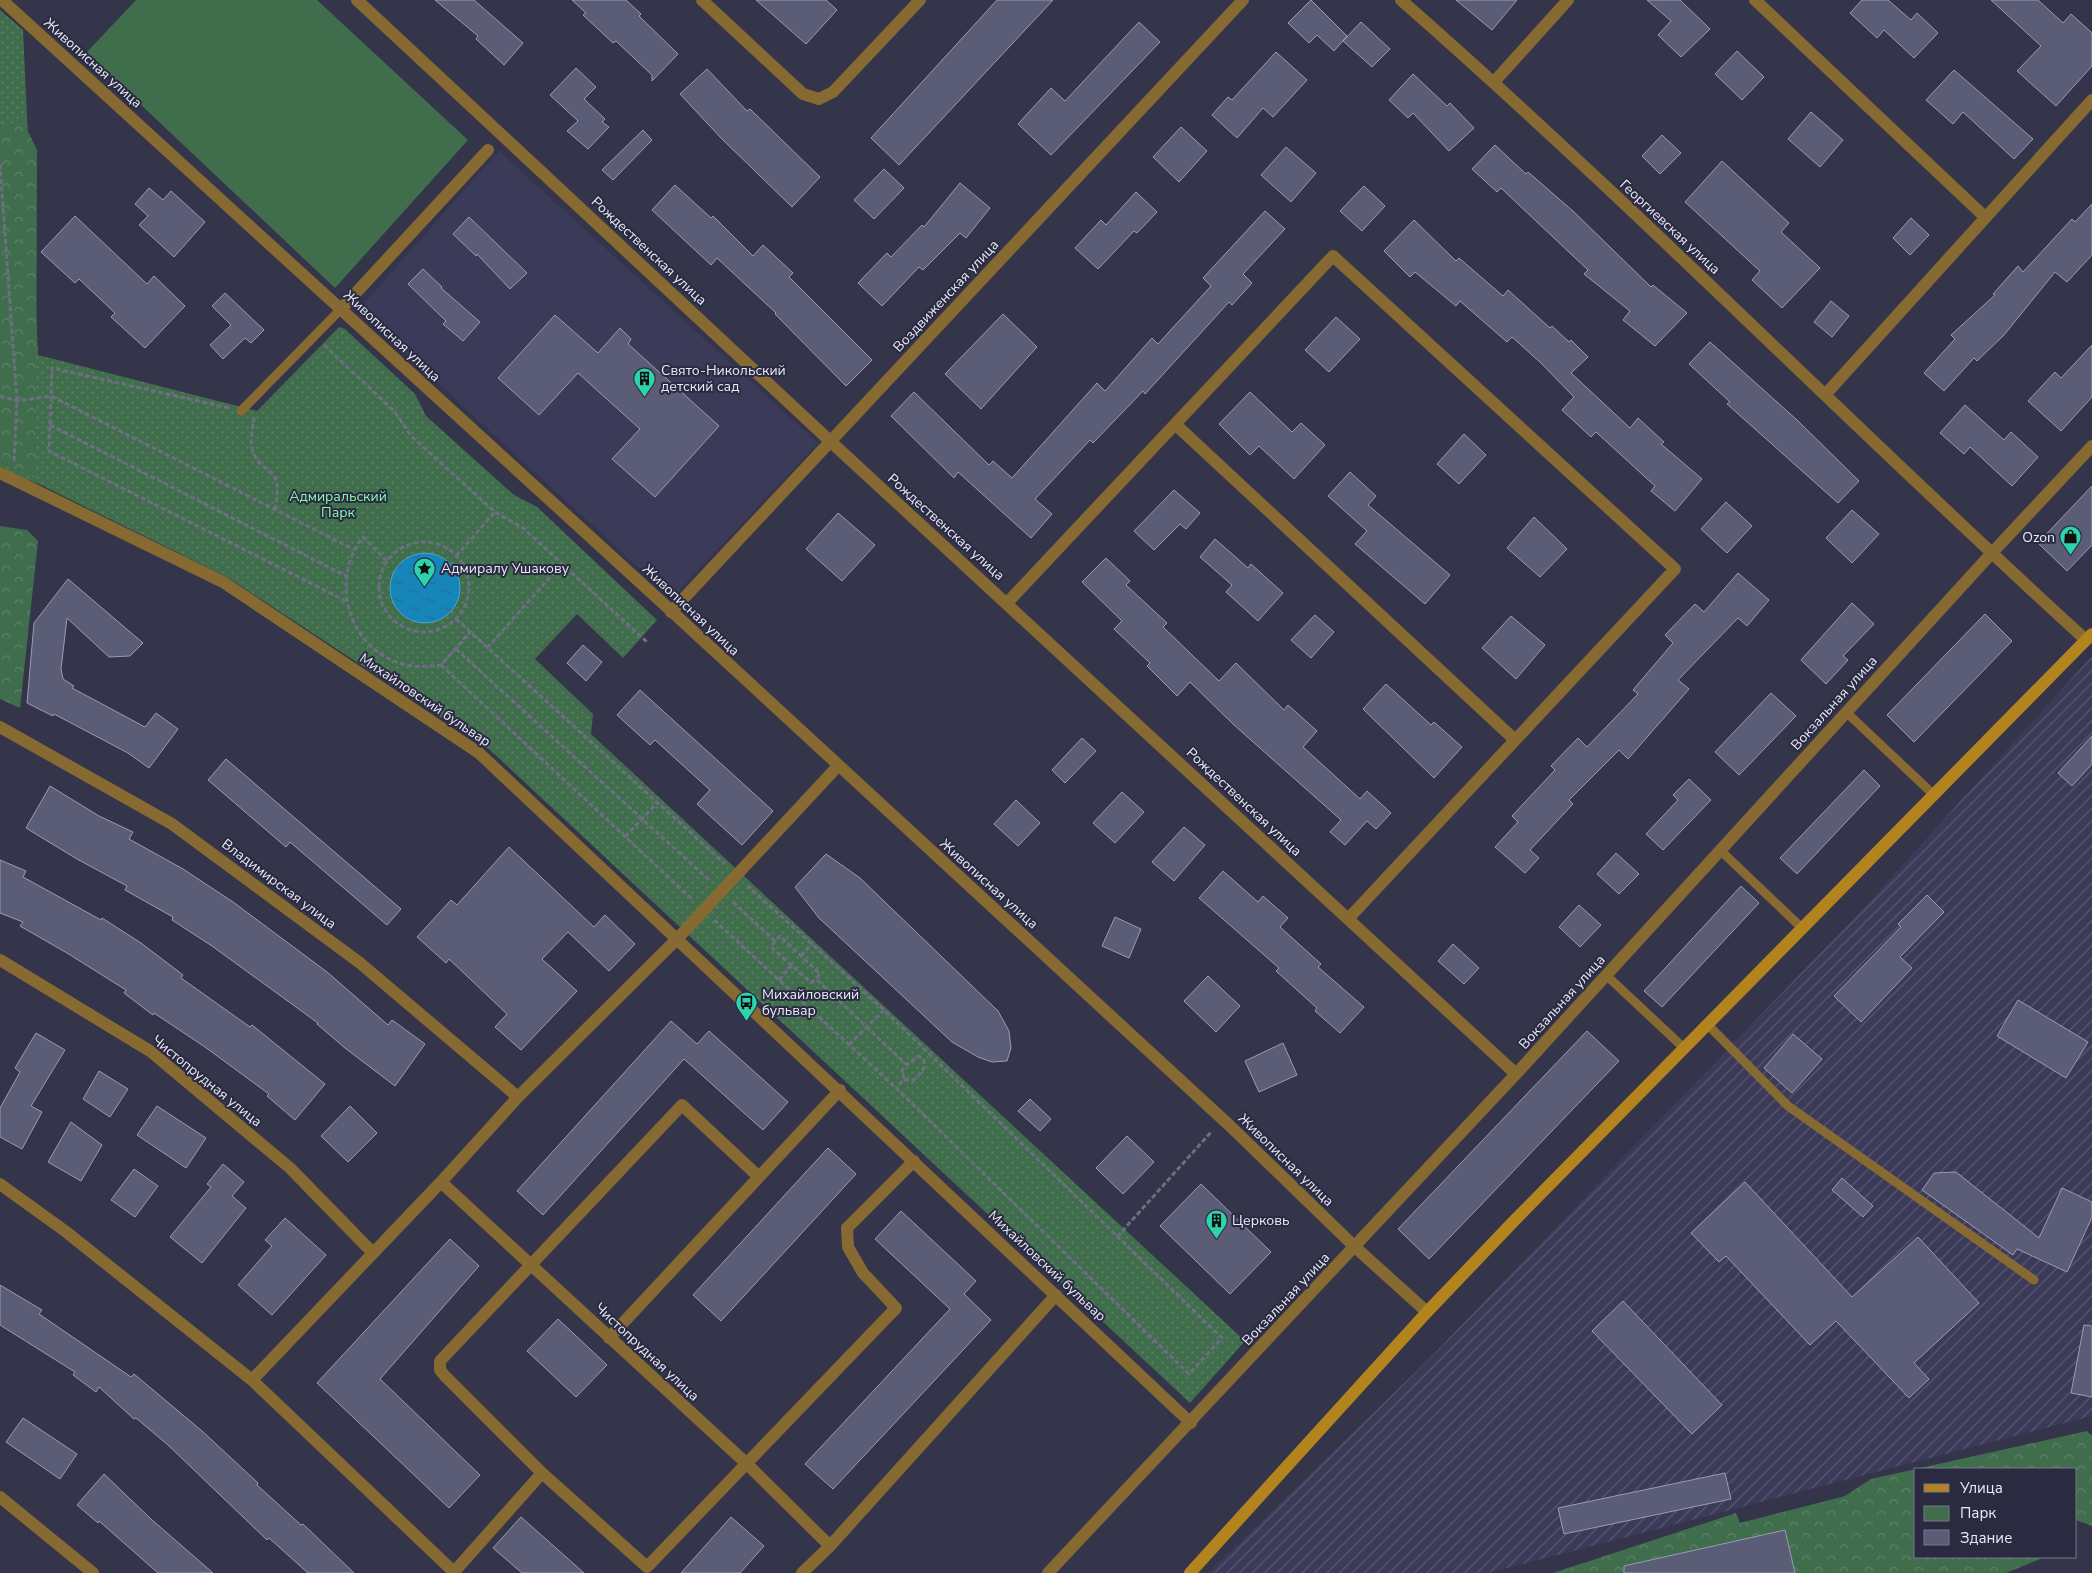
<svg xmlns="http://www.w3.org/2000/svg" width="2092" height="1573" viewBox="0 0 2092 1573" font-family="'Nunito Sans',sans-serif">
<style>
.built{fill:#3b3b59}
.industrial{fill:url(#industrial-furrows)}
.green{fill:url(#green-dots)}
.forest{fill:url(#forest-crowns)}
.pitch{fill:#406e4d}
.water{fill:url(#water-ripples);stroke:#56a3cd}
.building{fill:#5b5c75;stroke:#9a9bb7}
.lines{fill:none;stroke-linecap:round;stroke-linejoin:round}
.path{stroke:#6e6e82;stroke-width:3;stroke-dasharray:5 2.5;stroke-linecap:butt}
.service{stroke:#876932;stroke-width:9}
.minor{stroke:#876932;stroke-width:12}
.secondary{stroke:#b3841e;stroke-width:12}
.labels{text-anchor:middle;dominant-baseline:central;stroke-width:4;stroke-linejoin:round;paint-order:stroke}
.street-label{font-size:14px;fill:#eaeaf9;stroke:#2a2a41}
.poi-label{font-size:14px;fill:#eaeaf9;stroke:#2a2a41;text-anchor:start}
.park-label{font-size:14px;fill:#88f9aa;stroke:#2a2a41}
</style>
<defs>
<pattern id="industrial-furrows" width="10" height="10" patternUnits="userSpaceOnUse" patternTransform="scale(1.25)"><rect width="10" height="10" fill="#3b3b59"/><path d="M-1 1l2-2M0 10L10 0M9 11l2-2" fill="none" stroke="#585872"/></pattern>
<pattern id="green-dots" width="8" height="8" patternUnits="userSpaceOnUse" patternTransform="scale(1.25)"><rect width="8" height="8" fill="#406e4d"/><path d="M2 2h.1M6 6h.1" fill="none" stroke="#5c8367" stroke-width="1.8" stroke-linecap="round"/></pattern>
<pattern id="forest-crowns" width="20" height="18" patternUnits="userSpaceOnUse" patternTransform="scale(1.25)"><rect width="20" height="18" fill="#406e4d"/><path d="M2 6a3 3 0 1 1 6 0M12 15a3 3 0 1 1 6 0" fill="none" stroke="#5c8367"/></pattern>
<pattern id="water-ripples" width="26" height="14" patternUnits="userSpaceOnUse" patternTransform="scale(1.25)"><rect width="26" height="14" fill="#1685ba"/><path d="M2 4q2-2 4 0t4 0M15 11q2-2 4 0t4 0" fill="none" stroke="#296c8e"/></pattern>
</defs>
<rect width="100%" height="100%" fill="#34344b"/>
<!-- built -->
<path class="built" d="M499 151 818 443 672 598 358 310Z"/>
<!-- industrial -->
<path class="industrial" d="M2092 656V1416L1488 1573H1208L1428 1360 1859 913Z"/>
<!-- green -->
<path class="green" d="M0 10 23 30 38 355 257 411 339 327 345 329 415 394 426 416 514 495 537 507 657 620 623 658 577 614 535 659 593 714 591 734 1245 1341 1190 1403 489 749 227 577 41 485 0 469Z"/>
<!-- forest -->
<path class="forest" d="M23 121 37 150 36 478 0 464V126Z
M0 526 27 530 38 541 20 708 0 699Z
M2087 1431 2092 1436V1526L2076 1520V1469H1916V1557H2045L2006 1573H1553L1736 1513 1740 1523 1845 1496 1871 1479Z"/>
<!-- pitch -->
<path class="pitch" d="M136 0H317L468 140 335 288 86 53Z"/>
<!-- water -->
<path class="water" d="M390 588a35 35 0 1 1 70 0a35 35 0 1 1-70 0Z"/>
<!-- building -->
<path class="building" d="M435 0H474L523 43 504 65 476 39 478 36Z
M572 0H626L641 14 639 16 678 54 652 81V75L616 41 613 43 583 15 586 13Z
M756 0H826L837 10 806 44Z
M997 0H1053L899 165 871 138Z
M1311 0 1347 36 1334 51 1317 35 1309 43 1288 23Z
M1456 0H1517L1492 30Z
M1647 0H1680L1710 29 1681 57 1658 35 1671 21Z
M1862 0H1888L1911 20 1917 13 1938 33 1914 58 1884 30 1877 38 1850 13Z
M1991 0H2038L2063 23 2071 14 2092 33V66L2056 106 2017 71 2041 46Z
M1139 22 1160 42 1051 155 1018 124 1051 88 1065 101Z
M1361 22 1390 49 1372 67 1343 41Z
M1737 51 1764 77 1742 100 1715 74Z
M1276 52 1307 80 1273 117 1263 108 1237 138 1212 115 1228 97 1232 100Z
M576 68 596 87 584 99 605 119 602 122 609 127 588 149 567 131 578 121 550 95Z
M707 69 747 111 750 109 820 177 792 207 721 138 680 94Z
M1954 70 2033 139 2014 159 1963 112 1953 124 1926 100Z
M1413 74 1447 106 1450 103 1474 128 1449 151 1413 113 1408 118 1389 100Z
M1811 112 1843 140 1820 167 1788 139Z
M1181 127 1207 151 1179 182 1153 157Z
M643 130 652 140 613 180 602 170Z
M1662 135 1681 153 1660 174 1642 156Z
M1495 145 1526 174 1528 172 1574 212 1651 287 1653 285 1687 313 1655 346 1623 320 1630 311 1584 274 1588 270 1501 188 1497 192 1472 169Z
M1286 147 1316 173 1291 202 1261 175Z
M1722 161 1789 223 1781 232 1820 268 1782 308 1752 280 1760 271 1685 202Z
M884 169 904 188 874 219 854 200Z
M960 183 990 208 966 238 960 233 923 270 919 267 882 306 858 283 887 253 891 257 922 225 924 227Z
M675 185 711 218 713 216 753 256 763 245 793 273 789 277 872 360 846 386 775 314 776 313 717 258 711 265 652 210Z
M1364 186 1385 206 1362 231 1340 211Z
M149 188 163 200 171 191 205 222 174 257 139 225 148 216 135 204Z
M1136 192 1157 212 1137 233 1134 231 1098 269 1075 248 1101 220 1106 225Z
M2092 204V255L2067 282 2055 272 2004 335 1977 361 1974 358 1944 391 1924 373 1955 339 1951 335 1995 295 1993 294 2018 266 2023 272 2072 219 2075 222Z
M1265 211 1285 229 1243 274 1252 283 1232 305 1229 302 1145 394 1143 391 1093 443 1090 440 1035 499 1052 514 1031 538 958 472 954 478 891 416 914 392 989 465 993 461 1012 478 1097 383 1105 391 1152 338 1158 344 1211 286 1203 278Z
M75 216 147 284 154 276 185 306 145 348 111 317 115 313 79 279 75 283 41 252Z
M469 217 527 273 510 289 477 254 476 256 453 234Z
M1911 218 1929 235 1910 255 1893 238Z
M1414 220 1456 261 1459 258 1503 296 1508 290 1550 328 1552 326 1569 342 1571 340 1588 357 1571 373 1630 428 1638 418 1664 442 1661 444 1702 479 1675 511 1651 491 1655 486 1596 432 1591 437 1562 410 1574 397 1541 363 1512 337 1507 342 1460 301 1456 306 1415 272 1410 277 1384 251Z
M423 269 442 287 441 288 480 322 463 341 443 324 446 321 408 284Z
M225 293 264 330 251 343 245 338 223 359 210 345 231 325 212 306Z
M1831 301 1849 316 1832 337 1814 322Z
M1003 314 1037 347 981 409 945 374Z
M555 315 598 353 620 328 631 339 628 344 719 426 655 497 612 459 640 429 578 373 539 415 498 378Z
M1336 317 1360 339 1329 372 1305 350Z
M1710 342 1797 420 1859 481 1838 503 1727 404 1730 402 1689 364Z
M2092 345V397L2061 431 2028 401 2055 372 2061 378Z
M1250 392 1292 432 1301 423 1325 445 1294 479 1259 446 1250 455 1219 424Z
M1965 405 2004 440 2011 432 2038 457 2012 486 1970 447 1964 454 1940 433Z
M1464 434 1486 455 1459 484 1437 464Z
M1350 472 1376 496 1368 505 1450 575 1425 604 1355 544 1367 531 1328 496Z
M2092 486V545L2067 571 2038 543Z
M1174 490 1200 513 1186 529 1180 524 1154 550 1134 531Z
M1726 502 1752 526 1727 553 1701 529Z
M1852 510 1879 534 1852 563 1826 538Z
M838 513 875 545 842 581 806 549Z
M1534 517 1567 549 1540 577 1507 548Z
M1215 539 1248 568 1251 564 1283 593 1258 621 1226 592 1232 585 1200 557Z
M1106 558 1130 581 1126 585 1167 623 1163 627 1219 681 1236 663 1284 710 1288 705 1317 731 1303 747 1360 799 1367 791 1391 813 1376 829 1367 821 1345 845 1330 832 1341 820 1234 725 1190 682 1177 696 1147 666 1150 663 1114 629 1122 621 1082 582Z
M1738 573 1769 600 1747 626 1738 618 1678 680 1689 689 1628 759 1619 750 1569 800 1573 804 1530 850 1539 858 1525 873 1495 847 1518 822 1512 816 1555 770 1551 766 1578 738 1587 747 1638 694 1633 690 1673 643 1665 635 1695 604 1704 612Z
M68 579 143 643 130 656 109 657 67 618 61 669 63 679 74 686 72 688 145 727 156 713 178 729 149 768 128 753 54 714 53 716 27 703 34 623Z
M1852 603 1874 624 1843 656 1848 660 1826 684 1801 660Z
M1985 614 2012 641 1914 742 1887 715Z
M1315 615 1334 632 1311 658 1291 640Z
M1511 616 1545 645 1516 679 1482 648Z
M583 645 602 662 586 681 567 663Z
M1386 684 1431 725 1434 722 1462 747 1434 778 1363 709Z
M640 690 773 811 742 845 697 804 710 790 655 740 650 745 617 715Z
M1771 693 1796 716 1739 775 1715 752Z
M2092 736V764L2072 786 2058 773Z
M1082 738 1096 751 1065 783 1052 770Z
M226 759 401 909 387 925 290 842 286 847 208 780Z
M1864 770 1880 786 1797 874 1780 858Z
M1689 779 1711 800 1663 850 1646 834 1678 800 1673 795Z
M50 786 99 816 133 832 129 839 183 869 233 902 327 972 388 1025 392 1020 425 1044 395 1086 345 1048 317 1024 318 1023 212 946 172 920 173 917 125 890 127 886 77 859 26 828Z
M1122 792 1144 812 1115 843 1093 823Z
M1016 800 1040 823 1018 846 994 824Z
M1184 827 1205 845 1174 881 1152 862Z
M509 847 594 927 605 915 635 944 609 971 568 932 542 959 577 991 521 1050 495 1027 507 1014 449 959 446 963 417 937 451 900 457 905Z
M1616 853 1639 874 1619 894 1597 874Z
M826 854 860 878 998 1011 1009 1031 1011 1048 1007 1061 992 1062 978 1057 952 1042 819 918 795 887Z
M0 860 26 871 23 877 101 920 102 918 141 943 183 975 181 978 250 1027 252 1025 325 1084 295 1120 267 1096 269 1094 205 1047 154 1013 153 1015 124 993 126 990 67 953 20 926 23 922 0 913Z
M1223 871 1258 902 1263 896 1288 918 1280 927 1321 964 1318 967 1364 1007 1340 1033 1315 1011 1317 1008 1276 971 1279 968 1199 898Z
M1741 886 1759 903 1662 1007 1644 991Z
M1927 895 1944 912 1900 957 1912 968 1861 1022 1834 996 1901 927 1898 924Z
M1579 905 1601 925 1580 947 1559 927Z
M1115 917 1141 929 1129 958 1102 946Z
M1453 944 1479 968 1464 984 1438 961Z
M1208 976 1240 1006 1216 1032 1184 1001Z
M2018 1000 2088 1042 2066 1078 1997 1036Z
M671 1021 697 1044 709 1031 788 1102 763 1130 684 1059 543 1215 517 1191Z
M1587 1031 1619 1061 1429 1259 1398 1229Z
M36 1033 65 1050 31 1106 42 1112 22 1149 0 1137V1108L20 1072 15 1068Z
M1793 1034 1822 1059 1792 1093 1764 1068Z
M1283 1043 1297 1075 1259 1092 1245 1061Z
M99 1071 128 1089 110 1117 83 1099Z
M1030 1099 1051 1119 1040 1131 1018 1111Z
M157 1106 206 1138 186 1168 137 1135Z
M350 1106 377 1133 348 1162 321 1136Z
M71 1122 102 1145 81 1181 48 1162Z
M1127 1136 1154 1162 1123 1194 1096 1168Z
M828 1148 856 1174 721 1321 693 1295Z
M223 1164 244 1182 232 1196 246 1208 202 1263 170 1237 211 1187 207 1184Z
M134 1169 158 1186 135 1217 111 1200Z
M1956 1172 2039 1238 2062 1188 2092 1202V1217L2067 1272 2017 1249 2013 1255 1922 1190 1934 1173Z
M1842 1178 1873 1206 1863 1217 1832 1190Z
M1745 1182 1852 1297 1918 1237 1979 1303 1914 1363 1929 1379 1909 1398 1836 1321 1810 1345 1726 1256 1719 1262 1691 1233Z
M1201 1184 1271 1252 1230 1294 1160 1226Z
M901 1211 976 1281 964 1294 991 1320 833 1489 805 1464 950 1309 875 1239Z
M285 1218 326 1255 272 1315 238 1285 272 1246 265 1240Z
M450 1239 479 1266 380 1379 480 1475 449 1508 317 1383Z
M0 1285 42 1310 39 1314 131 1377 134 1374 202 1431 258 1483 257 1485 301 1525 303 1524 354 1573H308L269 1538 267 1540 168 1445 136 1418 134 1419 99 1387 96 1392 73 1375 75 1372 0 1325Z
M1623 1301 1722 1405 1692 1434 1592 1331Z
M558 1319 607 1365 576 1397 527 1351Z
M2084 1325 2092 1326V1397L2071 1393Z
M23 1418 77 1454 60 1479 6 1442Z
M1725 1473 1731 1499 1564 1534 1558 1508Z
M104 1474 151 1519 213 1573H158L99 1521 98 1523 77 1505Z
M521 1517 584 1573H522L493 1548Z
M731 1517 764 1546 740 1573H681Z
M1785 1530 1795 1573H1624V1566Z"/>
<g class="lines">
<!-- path -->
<path class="path" d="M0 164 17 401 14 462
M324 345 395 412 411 436 495 512 523 528 647 642
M0 396 17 401 51 396 353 549
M229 408 52 368 49 451 346 601
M254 417C253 427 250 438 252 448 260 479 285 461 275 509
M50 425 346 576
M379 587a45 45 0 1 1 90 0a45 45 0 1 1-90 0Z
M456 556 495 512
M387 561 363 537C332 576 345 640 392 660 408 668 424 667 441 665L470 632
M456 619 725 864
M487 648 562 564
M456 649 710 881
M441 665 693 900
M625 837 657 803
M733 902 775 941 780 936 820 974 816 979 907 1065 902 1070 904 1079 896 1088
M714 920 896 1088 1189 1374 1222 1338 884 1010 748 886
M775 941 771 947 811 983 816 979
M801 956 812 944
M779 980 792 965
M849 1045 884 1010
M904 1080H914C920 1073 928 1068 923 1058L918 1056 907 1065
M1117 1237 1212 1131"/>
<!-- service -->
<path class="service" d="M241 411 341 309
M1846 712 1934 795
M1720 850 1803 929
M1606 975 1685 1049
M1708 1025 1788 1106 2034 1280"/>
<!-- minor -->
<path class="minor" d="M2 0 655 596 1229 1125 1355 1247 1427 1312
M357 0 830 441 1516 1074
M702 0 803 94 819 99 833 92 920 0
M1401 0C1636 206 1855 430 2086 640
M1755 0 1985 217
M1494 82 1568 0
M341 309 488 150
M1825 395 2092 100
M1175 424 1515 740
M0 473 223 582 479 753 1191 1423
M1007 603 1333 256 1675 569 1348 919
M671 612 1243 0
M0 727 172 824 360 963 518 1097
M0 960 150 1051 290 1168 373 1253
M441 1182 747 1464 830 1546
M0 1184 65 1231 252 1380
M609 1338 840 1090
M542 1473 445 1376 440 1370V1361L682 1105 759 1177
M0 1497 93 1573
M454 1572 542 1473 647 1567 896 1308 863 1273 848 1247 847 1228 914 1161
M455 1573 252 1380 441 1182 518 1097 678 938 838 766
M802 1573 830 1546 1056 1295
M1048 1573 1516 1074 1991 554 2092 446"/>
<!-- secondary -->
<path class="secondary" d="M1190 1573 1427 1312 1512 1223 2092 634"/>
</g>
<!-- icons -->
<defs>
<symbol id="building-pin" viewBox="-11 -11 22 30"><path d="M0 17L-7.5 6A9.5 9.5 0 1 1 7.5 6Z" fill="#2dd4ab" stroke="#2a2a41"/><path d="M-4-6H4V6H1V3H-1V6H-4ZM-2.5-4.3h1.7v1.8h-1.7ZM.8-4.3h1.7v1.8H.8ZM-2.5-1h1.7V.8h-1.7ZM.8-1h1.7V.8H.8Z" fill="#111"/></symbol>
<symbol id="shop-pin" viewBox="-11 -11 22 30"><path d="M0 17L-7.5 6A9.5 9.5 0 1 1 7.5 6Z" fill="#2dd4ab" stroke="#2a2a41"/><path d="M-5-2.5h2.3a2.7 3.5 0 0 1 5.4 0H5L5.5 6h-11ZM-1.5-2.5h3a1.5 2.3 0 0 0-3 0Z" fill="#111"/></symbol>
<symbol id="sight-pin" viewBox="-11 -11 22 30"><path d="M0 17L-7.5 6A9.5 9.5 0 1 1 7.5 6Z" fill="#2dd4ab" stroke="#2a2a41"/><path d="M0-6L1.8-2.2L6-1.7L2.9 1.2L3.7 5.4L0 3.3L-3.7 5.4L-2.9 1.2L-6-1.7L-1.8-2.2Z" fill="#111"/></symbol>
<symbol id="bus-pin" viewBox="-11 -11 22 30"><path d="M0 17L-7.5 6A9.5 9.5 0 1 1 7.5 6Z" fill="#2dd4ab" stroke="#2a2a41"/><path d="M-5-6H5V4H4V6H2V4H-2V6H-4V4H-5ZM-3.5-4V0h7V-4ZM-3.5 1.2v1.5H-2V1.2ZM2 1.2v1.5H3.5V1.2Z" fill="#111"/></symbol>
</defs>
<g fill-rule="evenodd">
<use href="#building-pin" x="632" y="366" width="25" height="34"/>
<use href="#shop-pin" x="2058" y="524" width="25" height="34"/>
<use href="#sight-pin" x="412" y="556" width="25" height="34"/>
<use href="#bus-pin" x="734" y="990" width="25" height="34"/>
<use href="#building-pin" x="1204" y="1208" width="25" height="34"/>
</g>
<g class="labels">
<!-- street labels -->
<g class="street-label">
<text transform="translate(93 63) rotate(42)">Живописная улица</text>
<text transform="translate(1670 227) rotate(43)">Георгиевская улица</text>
<text transform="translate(649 251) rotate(43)">Рождественская улица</text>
<text transform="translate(946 296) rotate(-47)">Воздвиженская улица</text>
<text transform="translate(392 336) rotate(43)">Живописная улица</text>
<text transform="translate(946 527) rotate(42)">Рождественская улица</text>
<text transform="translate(691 610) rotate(43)">Живописная улица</text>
<text transform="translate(425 700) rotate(34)">Михайловский бульвар</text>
<text transform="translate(1834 703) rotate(-48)">Вокзальная улица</text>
<text transform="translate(1244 802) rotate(43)">Рождественская улица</text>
<text transform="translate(279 884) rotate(37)">Владимирская улица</text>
<text transform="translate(989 884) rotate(42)">Живописная улица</text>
<text transform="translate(1562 1002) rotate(-48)">Вокзальная улица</text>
<text transform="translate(207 1081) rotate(39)">Чистопрудная улица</text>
<text transform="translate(1286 1160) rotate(44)">Живописная улица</text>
<text transform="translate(1047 1266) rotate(43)">Михайловский бульвар</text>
<text transform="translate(1286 1299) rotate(-47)">Вокзальная улица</text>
<text transform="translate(647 1352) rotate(43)">Чистопрудная улица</text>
</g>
<!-- poi labels -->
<g class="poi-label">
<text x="661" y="370">Свято-Никольский<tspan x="661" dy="16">детский сад</tspan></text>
<text x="2055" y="537" text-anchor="end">Ozon</text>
<text x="441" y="568">Адмиралу Ушакову</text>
<text x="762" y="994">Михайловский<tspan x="762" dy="16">бульвар</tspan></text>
<text x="1232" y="1220">Церковь</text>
</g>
<!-- park labels -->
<g class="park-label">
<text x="338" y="496">Адмиральский<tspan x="338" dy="16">Парк</tspan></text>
</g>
</g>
<!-- legend -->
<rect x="1914" y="1468" width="162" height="90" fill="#2a2a41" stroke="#77778b"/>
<rect x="1924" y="1484" width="25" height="8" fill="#b3841e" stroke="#77778b"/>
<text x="1960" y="1493" font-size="15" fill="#eaeaf9">Улица</text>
<rect x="1924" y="1506" width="25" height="15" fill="#406e4d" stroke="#77778b"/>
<text x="1960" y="1518" font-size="15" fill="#eaeaf9">Парк</text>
<rect x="1924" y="1530" width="25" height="15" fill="#5b5c75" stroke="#77778b"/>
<text x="1960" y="1543" font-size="15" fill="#eaeaf9">Здание</text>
</svg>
